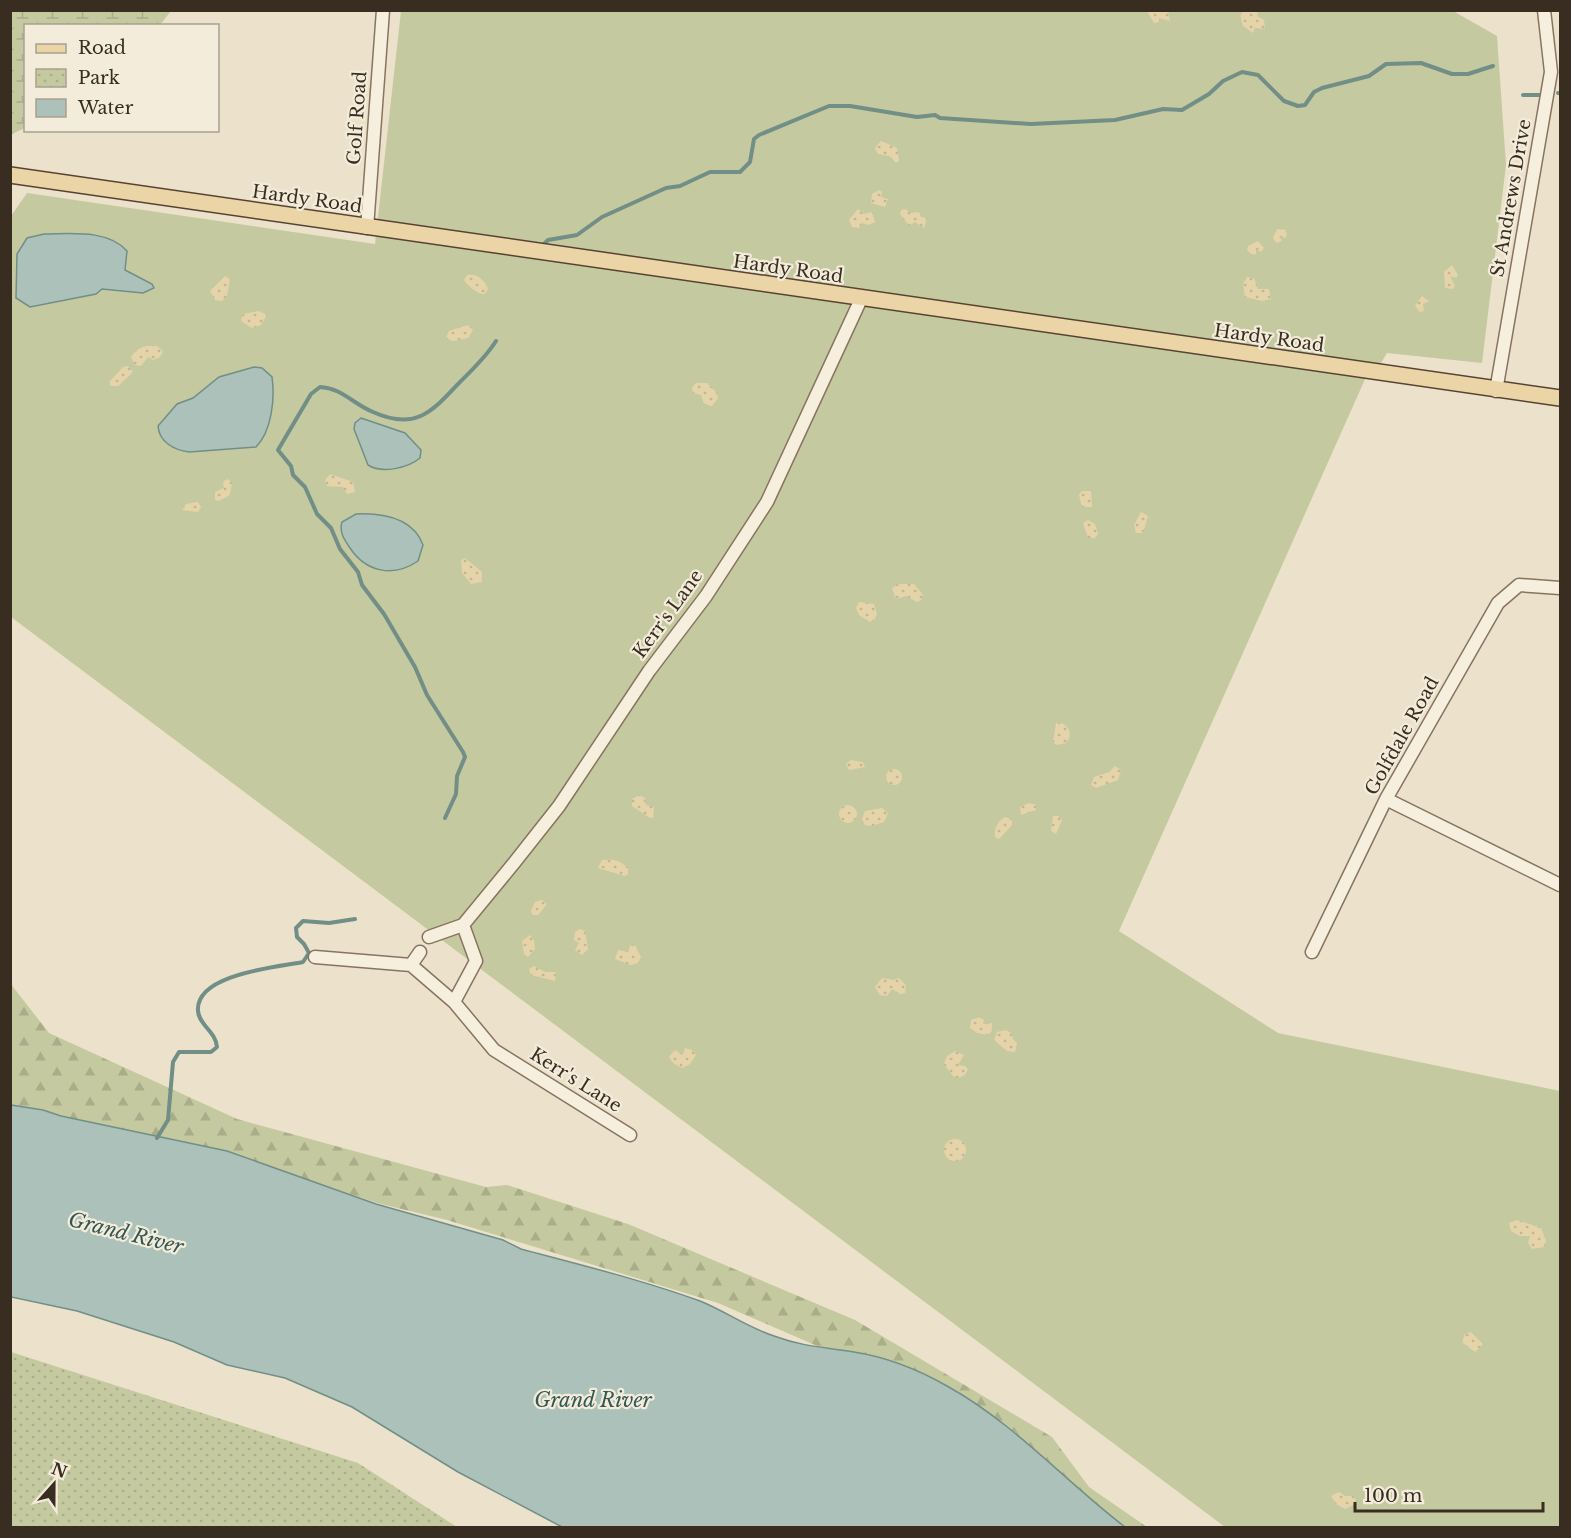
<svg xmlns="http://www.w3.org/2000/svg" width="1571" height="1538" viewBox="0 0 1571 1538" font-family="'Libre Baskerville',serif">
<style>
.grass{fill:#c5c99f}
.forest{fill:url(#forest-firs)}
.wetland{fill:url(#wetland-marsh)}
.sand{fill:url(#sand-dots)}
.park{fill:url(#park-dots)}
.water{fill:#abc1ba;stroke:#718f87;stroke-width:1.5}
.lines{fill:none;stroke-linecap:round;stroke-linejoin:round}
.stream{stroke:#718f87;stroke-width:4}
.minor-casing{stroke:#877460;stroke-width:15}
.major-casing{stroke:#564333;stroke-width:18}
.minor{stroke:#f7efdd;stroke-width:12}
.major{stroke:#ebd4a6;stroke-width:15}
.labels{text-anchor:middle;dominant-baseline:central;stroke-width:4.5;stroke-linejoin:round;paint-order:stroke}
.street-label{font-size:18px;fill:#392d22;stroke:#f4ecda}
.water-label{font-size:20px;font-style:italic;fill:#335754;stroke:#f4ecda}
</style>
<defs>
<pattern id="forest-firs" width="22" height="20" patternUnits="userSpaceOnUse" patternTransform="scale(1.5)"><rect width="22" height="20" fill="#c5c99f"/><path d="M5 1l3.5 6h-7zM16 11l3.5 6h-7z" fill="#aaad89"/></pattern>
<pattern id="wetland-marsh" width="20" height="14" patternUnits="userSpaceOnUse" patternTransform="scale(1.5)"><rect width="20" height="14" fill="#c5c99f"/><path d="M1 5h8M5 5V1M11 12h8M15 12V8" fill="none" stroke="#aaad89"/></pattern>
<pattern id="sand-dots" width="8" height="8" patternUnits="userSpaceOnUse" patternTransform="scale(1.5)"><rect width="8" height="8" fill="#e5d4aa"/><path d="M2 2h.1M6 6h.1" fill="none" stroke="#c5b692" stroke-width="1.8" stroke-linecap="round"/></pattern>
<pattern id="park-dots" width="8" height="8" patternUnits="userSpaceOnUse" patternTransform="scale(1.5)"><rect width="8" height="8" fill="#c5c99f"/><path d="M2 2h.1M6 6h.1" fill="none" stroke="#aaad89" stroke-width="1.8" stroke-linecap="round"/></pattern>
</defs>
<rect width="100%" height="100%" fill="#ece1ca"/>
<!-- grass -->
<path class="grass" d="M401 11H1453L1497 36 1506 165 1482 363 1387 353 1372 378 1366 377 1119 931 1278 1033 1560 1091V1527H1225L11 617V216L27 193 375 244Z"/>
<!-- forest -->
<path class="forest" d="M10 983 49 1033 237 1119 486 1187 507 1185 628 1224 855 1320 1052 1437 1089 1487 1147 1527H1120L1053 1477 1015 1432 718 1303 447 1220 377 1203 267 1166 11 1109Z"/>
<!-- wetland -->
<path class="wetland" d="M11 10H171V11L160 25 26 26 25 128 12 134Z"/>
<!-- sand -->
<path class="sand" d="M1147 11H1168L1170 21 1159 18V22L1154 23Z
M1244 11H1258L1257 16 1264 20 1265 29 1255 28 1253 33 1243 26 1240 15Z
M881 141 897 148 899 161 896 163 889 156 878 154 875 148Z
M879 190 882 192 881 197 888 199 885 207 871 203 872 194Z
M858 209 864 214 872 212 875 222 869 225 862 223 859 228 852 227 849 220Z
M906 209 910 213 919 212 921 217 927 218 924 228 915 222 909 226 900 214 901 210Z
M1277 229 1286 230 1287 235 1285 238 1280 236 1282 241 1276 243 1273 238Z
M1258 241 1264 248 1261 252 1256 249V254L1252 255 1247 250 1248 246Z
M1452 265 1458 275 1456 278 1450 276 1455 286 1452 289 1445 288 1444 272Z
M467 275C477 273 485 280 488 289L485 294C478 295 468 286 464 280Z
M225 276 230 279 227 296 222 301 215 300 210 291Z
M1247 277 1254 278 1258 289H1269L1271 299 1262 301 1245 297 1243 284Z
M1422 296 1429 301 1423 304 1424 311 1420 312 1415 306Z
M259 311 267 315 261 325 252 328 241 321 243 314Z
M468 325 473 330 468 338 453 341 446 338 449 331Z
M157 346 163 351 160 357 153 360 148 357 141 366 135 365 131 357C137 347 146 345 157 346Z
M128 366 133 372 118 386H110V381L123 367Z
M696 383H707L717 393 718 398 712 406 704 404 701 395 693 393 692 388Z
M330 474 353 482 355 492 347 494 343 487 327 486 325 480Z
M227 479 232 482 230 495 219 501 215 500V492L224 488 223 482Z
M1082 491H1091L1092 507H1082L1079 495Z
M198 502 201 507 198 512 182 510 186 504Z
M1141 512 1148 516 1143 533H1136L1134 525Z
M1088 520 1095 524 1098 534 1095 538H1088L1083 523Z
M465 558 482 572V582L471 584 462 573 461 560Z
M898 584H914L923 595 921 600 917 602 906 596 896 599 892 588Z
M859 602 874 604 877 614 874 620 870 622 859 615 856 608Z
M1056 723H1062C1070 728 1073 735 1066 743L1057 745 1053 742Z
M851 760 863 762 865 767 849 770 846 764Z
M1115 766 1121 770 1118 780 1096 788 1091 785 1094 777 1109 772Z
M886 777a8 8 0 1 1 16 0a8 8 0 1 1-16 0Z
M639 795 645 798 646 805 654 807 653 820 632 806V799Z
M1029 803 1036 805V810L1021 815 1020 807Z
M839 814a9 9 0 1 1 18 0a9 9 0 1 1-18 0Z
M882 808 888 813 884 822 872 826 865 825 862 819 865 811Z
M1053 816H1058L1062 820 1056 834 1051 831Z
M1006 817 1012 820V825L999 839 995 837C993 830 999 819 1006 817Z
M602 860C612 858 622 861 628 868V874L625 876 598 868Z
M542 900 547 904 538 915H532L531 911 535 902Z
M580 929 585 931 588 949 582 955 575 950 579 943 574 940 575 932Z
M530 935 534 940 535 949 528 957 524 954 522 941Z
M635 945 641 957 638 963 631 965 615 959 618 950 628 952 630 946Z
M534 966 545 972H556L555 981 531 975 529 969Z
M882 978 893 980 899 978 906 985 905 993 900 994 892 989 887 996 880 995 875 987Z
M980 1017 984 1020 983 1024 992 1023V1031L988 1035 977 1033 970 1028 971 1020Z
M1006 1030 1012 1034 1013 1039 1017 1043 1015 1052 1007 1051 994 1040 997 1032Z
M685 1048 692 1050 696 1055 690 1064 682 1068 673 1063 669 1057 675 1050 683 1055Z
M955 1051 964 1055 958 1065 965 1066 968 1069 965 1075 958 1078 953 1076 944 1064 947 1056Z
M944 1150a11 11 0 1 1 22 0a11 11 0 1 1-22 0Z
M1517 1220 1541 1228 1546 1241 1544 1247 1532 1249 1528 1243 1530 1236H1520L1511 1231 1509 1223Z
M1471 1332 1483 1344 1475 1352 1462 1342 1465 1334Z
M1339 1492 1345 1496H1353L1356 1500 1353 1505 1345 1509 1336 1504 1331 1496Z"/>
<!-- park -->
<path class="park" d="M11 1352 358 1463 457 1527H11Z"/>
<!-- water -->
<path class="water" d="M44 234C70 234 108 229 127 251L125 270 152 284 154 288 143 293 102 289 96 294 30 307 16 298 17 254 27 238Z
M254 367 262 368 272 377C275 398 272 431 256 447L189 452C174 450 159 442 158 426L177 404 193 398 219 377Z
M361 418 405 433 421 450 420 458C408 468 382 474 368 465L354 429 355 423Z
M356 514C382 513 413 518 423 545L418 561C393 578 366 572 350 548 344 539 339 532 342 522Z
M11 1105 43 1110 61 1116 227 1151 376 1204 503 1240 521 1249C581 1265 642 1280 700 1301 725 1311 747 1327 774 1336 804 1347 824 1347 854 1352 886 1357 919 1370 947 1386 1014 1423 1065 1481 1125 1527H562L458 1472 352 1407 285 1378 227 1365 174 1342 77 1311 11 1297Z"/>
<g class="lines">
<!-- stream -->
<path class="stream" d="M1558 93H1560
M1523 95H1539
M544 244 548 240 577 235 602 217 666 188 680 186 710 172H740L750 162 754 139 759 135 829 106H850L917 117 935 115 940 118 1031 124 1115 120 1163 109 1182 110 1209 94 1223 81 1242 72 1258 75 1284 101 1298 106 1305 105 1314 92 1322 88 1369 76 1386 64 1421 63 1452 74H1468L1493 66
M445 818 456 794 457 776 465 757 463 752 427 695 415 667 384 614 362 585 358 572 340 549 331 528 317 514 305 487 293 475 291 466 278 450 311 394 320 387C342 388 353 404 373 412 415 431 432 412 459 383 472 370 486 357 496 341
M157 1138 168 1120 173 1062 179 1052H211L217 1047C216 1032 199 1025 198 1011 195 974 277 967 303 962L309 953 304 944 297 937 296 928 303 921 329 923 355 919"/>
<defs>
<path id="minor" d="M367 228 383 10
M1496 391 1551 72 1544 10
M1386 799 1560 885
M429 937 463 925 514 863 559 806 649 671 706 596 767 502 861 299
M1312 952 1386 799 1498 603 1519 585 1560 588
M315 957 411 965 420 952
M411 965 454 1002 494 1050 630 1135
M454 1002 476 961 463 925"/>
<path id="major" d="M10 175 1560 398"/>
</defs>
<!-- minor casing -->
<use href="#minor" class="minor-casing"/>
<!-- major casing -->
<use href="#major" class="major-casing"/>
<!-- minor -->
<use href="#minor" class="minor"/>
<!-- major -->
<use href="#major" class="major"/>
</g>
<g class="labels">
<!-- street labels -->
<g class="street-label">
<text transform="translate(357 118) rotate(-86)">Golf Road</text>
<text transform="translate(1511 198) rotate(-80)">St Andrews Drive</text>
<text transform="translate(307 199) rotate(8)">Hardy Road</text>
<text transform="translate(788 269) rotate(8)">Hardy Road</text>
<text transform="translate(1269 338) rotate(8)">Hardy Road</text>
<text transform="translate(668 614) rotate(-54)">Kerr's Lane</text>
<text transform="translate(1402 736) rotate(-61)">Golfdale Road</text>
<text transform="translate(576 1080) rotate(32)">Kerr's Lane</text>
</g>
<!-- water labels -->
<g class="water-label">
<text transform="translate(126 1233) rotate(14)">Grand River</text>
<text x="593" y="1400">Grand River</text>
</g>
</g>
<!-- border -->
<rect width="1571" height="1538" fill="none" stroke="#392d22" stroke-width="24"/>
<!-- legend -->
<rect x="24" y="24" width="195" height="108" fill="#f4ecda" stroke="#a9a090" stroke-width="1.5"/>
<rect x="36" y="44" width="30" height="9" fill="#ebd4a6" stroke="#a9a090" stroke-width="1.5"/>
<text x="78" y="54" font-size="18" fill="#392d22">Road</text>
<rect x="36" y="69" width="30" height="18" fill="url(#park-dots)" stroke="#a9a090" stroke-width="1.5"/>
<text x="78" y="84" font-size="18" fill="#392d22">Park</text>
<rect x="36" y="99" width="30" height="18" fill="#abc1ba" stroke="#a9a090" stroke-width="1.5"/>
<text x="78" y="114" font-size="18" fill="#392d22">Water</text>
<!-- north arrow -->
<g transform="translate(54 1484) rotate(21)" stroke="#f4ecda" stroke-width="4.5" paint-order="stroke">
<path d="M0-4.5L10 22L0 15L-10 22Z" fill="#392d22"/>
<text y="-9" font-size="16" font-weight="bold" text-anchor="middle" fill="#392d22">N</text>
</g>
<!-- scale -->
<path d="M1355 1502v9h188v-9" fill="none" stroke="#392d22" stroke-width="3"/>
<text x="1364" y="1502" font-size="18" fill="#392d22" stroke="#f4ecda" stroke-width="4.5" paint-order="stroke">100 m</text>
</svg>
